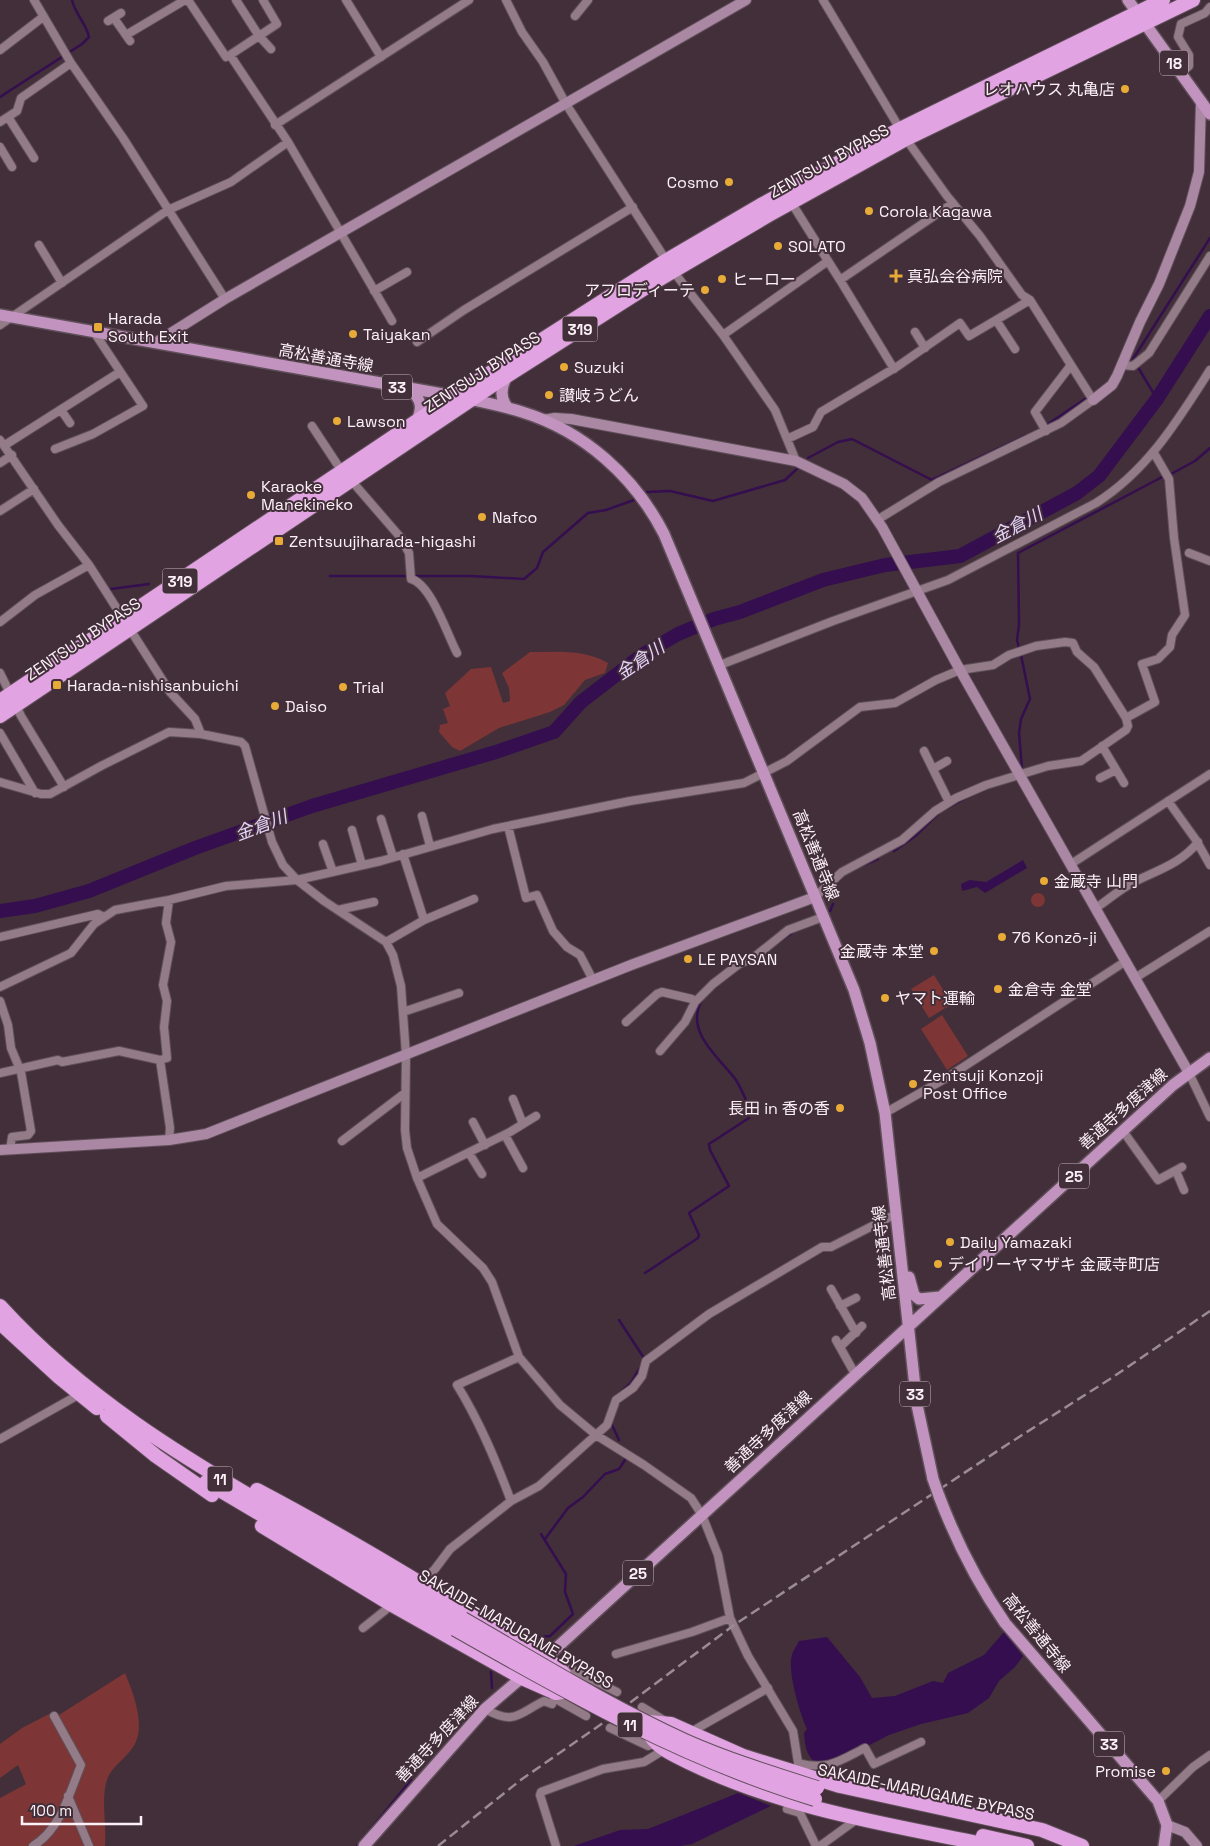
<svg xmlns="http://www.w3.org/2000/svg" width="1210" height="1846" viewBox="0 0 1210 1846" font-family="'Space Grotesk','Noto Sans JP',sans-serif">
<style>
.green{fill:#7d3635}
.water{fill:#350e4f}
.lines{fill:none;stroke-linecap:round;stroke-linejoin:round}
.stream{stroke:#350e4f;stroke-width:2.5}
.river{stroke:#350e4f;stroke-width:14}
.street-casing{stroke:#5f4f59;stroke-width:10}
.secondary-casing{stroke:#5f4f59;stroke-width:12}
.primary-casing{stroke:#5f4f59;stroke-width:14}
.highway-casing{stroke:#5f4f59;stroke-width:16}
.street{stroke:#937b88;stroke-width:8}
.secondary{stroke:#aa87a3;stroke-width:10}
.primary{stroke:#c293be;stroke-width:11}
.highway{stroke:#e1a3e2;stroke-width:14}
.rail{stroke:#9b8b94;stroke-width:2.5;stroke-dasharray:10 5;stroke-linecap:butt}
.primary-bridge-casing{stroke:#5f4f59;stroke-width:14;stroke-linecap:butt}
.highway-bridge-casing{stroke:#5f4f59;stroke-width:16;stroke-linecap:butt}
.primary-bridge{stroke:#c293be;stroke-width:11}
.highway-bridge{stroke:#e1a3e2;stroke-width:14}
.poi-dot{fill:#e8ab37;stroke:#422f3a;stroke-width:2}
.labels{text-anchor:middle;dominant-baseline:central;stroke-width:4;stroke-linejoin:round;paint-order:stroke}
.shield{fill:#422f3a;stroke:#c5b6be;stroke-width:1}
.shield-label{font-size:15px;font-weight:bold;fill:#fdf0f7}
.poi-label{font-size:16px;fill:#fdf0f7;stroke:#422f3a;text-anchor:start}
.street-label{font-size:16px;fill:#fdf0f7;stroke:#422f3a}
.water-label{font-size:18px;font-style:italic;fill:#e6d3fa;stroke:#422f3a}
</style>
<rect width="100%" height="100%" fill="#422f3a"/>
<!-- green -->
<path class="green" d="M530 652C557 652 585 649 608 663L605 673 585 680 564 705 550 712 499 728 460 751 452 747 439 732 440 725 448 723 443 709 450 706 445 693 471 669 491 667 503 703 510 701 509 688 502 673Z
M1031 900a7 7 0 1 1 14 0a7 7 0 1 1-14 0Z
M934 975 952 1004 929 1018 911 989Z
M942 1015 968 1056 947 1070 921 1029Z
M125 1673C133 1692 147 1727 133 1747 127 1757 113 1766 108 1777 100 1797 107 1824 105 1846H0V1798L26 1784 18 1765 0 1778V1744L22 1728 49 1714 75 1760 59 1715Z"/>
<!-- water -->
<path class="water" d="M1023 860 1027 868 985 893 977 887 962 891 961 884 970 880 986 882Z
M1004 1632 1023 1656 1015 1667 999 1681 989 1698 968 1713 921 1724 889 1735 833 1764H816C806 1754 805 1746 804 1733L807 1729C800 1714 787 1671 792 1655 793 1650 797 1646 799 1641L827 1637 860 1677 872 1698 895 1696 933 1681 943 1683 948 1673 984 1655Z
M738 1793 771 1806 692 1844 680 1846H574L620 1830 648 1829Z"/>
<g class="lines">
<!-- stream -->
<path class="stream" d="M0 97 82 44 89 37C86 23 75 14 72 0
M1157 399 1133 359 1210 238
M1045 426 1088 397
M808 458 838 442 852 439 932 480 1025 436
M1171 474 1195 461 1210 448
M647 492 670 491 713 501 785 480 799 467
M330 576H471L524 579 537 568 543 552 588 513 606 510 634 500
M111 589 149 584
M1019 648 1017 640 1019 625 1018 553 1164 476
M1021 655 1030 699 1021 719 1019 733 1022 769
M947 808 966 798
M894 851 914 837 940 812
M861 866 878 859
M830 911 833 904
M779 942 795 931 815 924
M702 1000C684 1032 719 1057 736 1080 742 1090 747 1101 750 1113
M645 1273 698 1238 699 1235 689 1213 729 1186 710 1150 709 1144 749 1118
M619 1320 644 1358
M614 1398 631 1383 641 1366
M612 1425 619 1440
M545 1539 568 1508 583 1497 605 1474 619 1469 627 1457
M533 1638 550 1636 573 1614 565 1592 566 1574 541 1534
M491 1672 492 1688
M357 1846 411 1780"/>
<!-- river -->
<path class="river" d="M0 911 35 906 89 891 195 848 312 806 496 752 554 732 581 702 642 655 678 634 714 619 740 612 823 580 885 565 960 556 1077 493 1099 476 1157 399 1210 316"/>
<defs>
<path id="street" d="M34 0 71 63 123 138 225 299
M188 0 226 57 230 55 288 142 392 321
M236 0 259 36 271 49
M346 0 381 57
M506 0 522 32 543 62 566 104 673 271 723 335 775 410 796 461
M823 0 906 139 947 196 980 236 1022 295 1030 300 1093 400 1061 423 939 482 877 520
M575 16 588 0
M114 18 130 41
M108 21 121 13
M126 35 185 0
M0 50 43 17
M230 55 277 24 263 0
M1180 73 1189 66V55L1178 37 1181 24 1205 13 1210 7
M8 117 34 158
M0 122 17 111 21 98 71 63
M275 125 469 0
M0 147 12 167
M791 202 828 261
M39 245 62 283
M840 280 894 369
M374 291 407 272
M996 320 1015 349
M0 325 168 210 231 182 288 142
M915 332 925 348
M723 335 828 261 840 280 953 203
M417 342 464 310 633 207
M1122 365 1133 366 1149 353 1210 256
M61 410 70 423
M312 426 337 464 401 538 409 553 411 579C431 584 447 634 457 653
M1046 431 1035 412 1071 365
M787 439 813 427 821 412 898 366 960 323 969 336 1030 300
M0 440 58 525 89 565 170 692 195 719 201 734
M5 445 120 372
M55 449 93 434 143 406 94 332
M0 463 12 455
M0 511 34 489
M1189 553 1210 561
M0 622 35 595 89 565
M720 665 833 621 948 580 1096 503C1148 470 1178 420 1210 370
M0 673 21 716 64 787
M0 733 35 793
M1102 746 1124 783
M924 751 949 802
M933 769 947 761
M1100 778 1116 770
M0 782 41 794H50L101 766 169 732 201 734 241 742 245 746 272 842 283 865 297 880 324 901 386 942 393 955 401 986 406 1055 405 1130 407 1148 417 1178 437 1224 483 1268 492 1282 519 1357 560 1405 596 1435 644 1465 691 1498 702 1515 718 1555 730 1618 748 1656 793 1731 800 1775
M1168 801 1196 840 1210 865
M422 816 430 846
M381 819 393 857
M508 826 526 898 537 895 553 931 567 947 580 955 593 980
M352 830 362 865
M323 844 333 872
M403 854 424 920
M1071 864 1210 774
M815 897 842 872 902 840 935 811 956 798 986 785 1048 766 1081 761 1126 730 1128 726 1126 718 1155 702 1142 664 1158 659 1170 647 1172 635 1185 615 1174 538 1169 479 1154 453
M1096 908C1108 900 1119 890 1132 883 1155 871 1181 864 1198 842
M338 910 374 902
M0 937 98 914 104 917
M386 942 424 920 474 899
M1135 978 1210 931
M0 987 71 953 94 924 115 910 169 900 226 886 297 880 381 861 493 829 630 801 744 783 787 761 860 707 895 703 936 680 960 670 993 665 1009 655 1036 646 1065 642 1073 643 1077 652 1094 667 1126 718
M0 1001 8 1025 11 1048 21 1072 31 1131 28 1135 12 1137 10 1150
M403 1012 459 993
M626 1022 657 994 662 992 692 999 695 1002
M660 1051 685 1022 695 1002 713 984 739 964 753 958 788 930 823 917
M160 1060 170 1128 169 1140
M0 1073 58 1060 62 1062 119 1051 160 1060 167 1058 164 1027 167 1001 163 985 171 942 166 923 169 900
M1189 1073 1210 1117
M513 1099 523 1124
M885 1113 948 1077 1126 961
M473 1122 485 1145
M1123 1131 1158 1180 1182 1167
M505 1135 523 1168
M342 1141 405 1093
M469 1153 482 1174
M1176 1171 1184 1190
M417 1178 510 1132 536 1116
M831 1289 856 1333
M840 1306 856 1298
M836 1340 855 1374
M840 1347 862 1326
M0 1439 80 1394
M511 1501C496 1461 480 1422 457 1385L519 1357
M419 1585 435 1569 450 1549 511 1501 539 1486 607 1425 616 1400 633 1388 642 1376 646 1361 709 1314 822 1247H831L890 1217
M363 1628 393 1604
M616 1654 692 1632 730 1618
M562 1675 571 1669 617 1692
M554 1692V1698L586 1716
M642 1707 665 1721
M485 1709C515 1726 519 1713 544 1701L552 1704
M610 1728 648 1746 657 1742
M689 1733 768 1688
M798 1763C828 1771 839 1761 865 1748L874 1764 921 1742
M68 1796 89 1846
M791 1797 787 1809 800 1813 816 1846
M1158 1801 1193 1767 1210 1755
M33 1846C61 1829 69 1794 81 1765L54 1716
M556 1846 540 1795 541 1792 603 1769 644 1762 667 1748
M820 1846 853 1822 855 1817"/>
<path id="secondary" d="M155 343 225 299 746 0
M1093 400 1112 385 1117 376 1140 322 1159 284 1190 206 1199 172 1201 101
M543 420 555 418 571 419 796 461 844 484 862 498 882 527 960 670 1189 1073
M0 1150 169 1140 206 1134 631 965 815 897
M1167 1825 1185 1832 1197 1846"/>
<path id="primary" d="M1128 0 1210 114
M0 315 454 396C477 401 500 405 522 412 584 431 635 477 664 534L854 990 870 1043 885 1113 917 1405 933 1479
M507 376C501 387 499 398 508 408
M410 389C422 400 423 408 416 423
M909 1277 914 1295 919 1299 940 1297
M939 1496C956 1541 978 1584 1005 1623L1158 1801 1167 1825 1164 1846
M540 1663 1173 1085 1210 1058
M364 1846 485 1709 527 1673"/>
<path id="highway" d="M0 701 454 396 667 260 761 205 900 129 1163 0
M0 716 499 381 648 286 767 216 906 139 1193 0
M0 1306C84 1398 182 1457 289 1519 347 1552 405 1586 463 1619
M0 1323 59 1377 97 1408
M107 1416 156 1456 212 1495
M206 1482 455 1629
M257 1490C337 1532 414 1579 491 1626 511 1639 550 1656 564 1674
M262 1526 392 1605 522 1678 556 1693 572 1690
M649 1722 671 1724 743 1756 840 1786 1042 1830 1082 1846
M648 1731C655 1748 675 1755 690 1763 785 1809 890 1825 993 1846
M983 1836 1027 1846"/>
</defs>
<!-- street casing -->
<use href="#street" class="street-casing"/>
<!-- secondary casing -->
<use href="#secondary" class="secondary-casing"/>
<!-- primary casing -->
<use href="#primary" class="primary-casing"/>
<!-- highway casing -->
<use href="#highway" class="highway-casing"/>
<!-- street -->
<use href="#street" class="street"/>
<!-- secondary -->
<use href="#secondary" class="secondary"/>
<!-- primary -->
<use href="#primary" class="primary"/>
<!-- highway -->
<use href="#highway" class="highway"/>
<!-- rail -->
<path class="rail" d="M438 1846 522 1779 600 1725 734 1625 1008 1444 1110 1379 1210 1311"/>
<defs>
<path id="primary-bridge" d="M933 1479 939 1496"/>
<path id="highway-bridge" d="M463 1619C536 1661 608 1706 685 1741 728 1760 773 1774 817 1788
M455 1629C571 1695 686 1760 815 1799"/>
</defs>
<!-- primary-bridge casing -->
<use href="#primary-bridge" class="primary-bridge-casing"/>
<!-- highway-bridge casing -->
<use href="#highway-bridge" class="highway-bridge-casing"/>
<!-- primary-bridge -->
<use href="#primary-bridge" class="primary-bridge"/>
<!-- highway-bridge -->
<use href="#highway-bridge" class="highway-bridge"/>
</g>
<!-- markers -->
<g class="poi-dot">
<circle cx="1125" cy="89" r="5"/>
<circle cx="729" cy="182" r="5"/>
<circle cx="869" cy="211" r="5"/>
<circle cx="778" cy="246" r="5"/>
<path d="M893.5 268.5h5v5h5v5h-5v5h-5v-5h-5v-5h5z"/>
<circle cx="722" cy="279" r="5"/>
<circle cx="705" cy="290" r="5"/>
<rect x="93" y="322" width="10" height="10" rx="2.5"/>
<circle cx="353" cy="334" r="5"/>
<circle cx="564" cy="367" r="5"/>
<circle cx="549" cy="395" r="5"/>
<circle cx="337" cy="421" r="5"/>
<circle cx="251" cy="495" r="5"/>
<circle cx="482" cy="517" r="5"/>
<rect x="274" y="536" width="10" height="10" rx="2.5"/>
<rect x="52" y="680" width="10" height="10" rx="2.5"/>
<circle cx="343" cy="687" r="5"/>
<circle cx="275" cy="706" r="5"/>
<circle cx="1044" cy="881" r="5"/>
<circle cx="1002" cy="937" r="5"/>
<circle cx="934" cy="951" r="5"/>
<circle cx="688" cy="959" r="5"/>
<circle cx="998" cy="989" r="5"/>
<circle cx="885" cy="998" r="5"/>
<circle cx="913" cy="1084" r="5"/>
<circle cx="840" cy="1108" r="5"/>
<circle cx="950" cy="1242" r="5"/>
<circle cx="938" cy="1264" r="5"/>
<circle cx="1166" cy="1771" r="5"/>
</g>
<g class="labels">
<!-- shield labels -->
<g class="shield">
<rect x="1160" y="50.5" width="28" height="25" rx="4"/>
<rect x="562.5" y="316.5" width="35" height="25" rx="4"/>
<rect x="382" y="374.5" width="30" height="25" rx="4"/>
<rect x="162.5" y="568.5" width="35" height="25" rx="4"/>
<rect x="1059" y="1163.5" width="30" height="25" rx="4"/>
<rect x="900" y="1381.5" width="30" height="25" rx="4"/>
<rect x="207.5" y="1466.5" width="25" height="25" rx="4"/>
<rect x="623" y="1560.5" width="30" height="25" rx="4"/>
<rect x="617.5" y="1712.5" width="25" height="25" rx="4"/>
<rect x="1094" y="1731.5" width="30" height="25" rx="4"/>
</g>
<g class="shield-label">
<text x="1174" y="63">18</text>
<text x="580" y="329">319</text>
<text x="397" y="387">33</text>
<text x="180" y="581">319</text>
<text x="1074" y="1176">25</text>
<text x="915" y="1394">33</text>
<text x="220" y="1479">11</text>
<text x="638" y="1573">25</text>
<text x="630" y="1725">11</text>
<text x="1109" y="1744">33</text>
</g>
<!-- poi labels -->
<g class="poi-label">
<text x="1115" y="89" text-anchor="end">レオハウス 丸亀店</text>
<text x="719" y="182" text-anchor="end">Cosmo</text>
<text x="879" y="211">Corola Kagawa</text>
<text x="788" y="246">SOLATO</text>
<text x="907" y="276">真弘会谷病院</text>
<text x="732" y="279">ヒーロー</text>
<text x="695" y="290" text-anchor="end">アフロディーテ</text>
<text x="108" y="318">Harada<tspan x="108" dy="18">South Exit</tspan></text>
<text x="363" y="334">Taiyakan</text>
<text x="574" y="367">Suzuki</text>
<text x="559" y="395">讃岐うどん</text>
<text x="347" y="421">Lawson</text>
<text x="261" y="486">Karaoke<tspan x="261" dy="18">Manekineko</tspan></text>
<text x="492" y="517">Nafco</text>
<text x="289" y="541">Zentsuujiharada-higashi</text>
<text x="67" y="685">Harada-nishisanbuichi</text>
<text x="353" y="687">Trial</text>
<text x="285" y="706">Daiso</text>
<text x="1054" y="881">金蔵寺 山門</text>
<text x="1012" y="937">76 Konzō-ji</text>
<text x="924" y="951" text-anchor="end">金蔵寺 本堂</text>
<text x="698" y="959">LE PAYSAN</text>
<text x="1008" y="989">金倉寺 金堂</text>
<text x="895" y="998">ヤマト運輸</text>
<text x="923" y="1075">Zentsuji Konzoji<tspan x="923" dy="18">Post Office</tspan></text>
<text x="830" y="1108" text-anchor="end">長田 in 香の香</text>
<text x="960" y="1242">Daily Yamazaki</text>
<text x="948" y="1264">デイリーヤマザキ 金蔵寺町店</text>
<text x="1156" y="1771" text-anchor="end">Promise</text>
</g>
<!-- street labels -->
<g class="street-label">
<text transform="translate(829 161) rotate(-29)">ZENTSUJI BYPASS</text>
<text transform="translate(326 358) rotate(10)">高松善通寺線</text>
<text transform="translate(482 372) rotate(-33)">ZENTSUJI BYPASS</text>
<text transform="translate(83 639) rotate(-34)">ZENTSUJI BYPASS</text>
<text transform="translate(816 855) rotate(68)">高松善通寺線</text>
<text transform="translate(1123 1109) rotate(-42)">善通寺多度津線</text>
<text transform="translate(884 1253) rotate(-97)">高松善通寺線</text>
<text transform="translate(768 1432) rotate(-43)">善通寺多度津線</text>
<text transform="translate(516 1629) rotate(30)">SAKAIDE-MARUGAME BYPASS</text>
<text transform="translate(1037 1633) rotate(51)">高松善通寺線</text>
<text transform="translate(437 1739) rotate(-47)">善通寺多度津線</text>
<text transform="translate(926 1792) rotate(12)">SAKAIDE-MARUGAME BYPASS</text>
</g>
<!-- water labels -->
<g class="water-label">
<text transform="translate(1017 525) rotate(-28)">金倉川</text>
<text transform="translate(640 660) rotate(-34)">金倉川</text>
<text transform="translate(261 825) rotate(-21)">金倉川</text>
</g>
</g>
<!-- scale -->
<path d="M22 1816v8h119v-8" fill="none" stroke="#fdf0f7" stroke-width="2.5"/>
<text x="30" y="1816" font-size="15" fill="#fdf0f7" stroke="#422f3a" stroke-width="4" paint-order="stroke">100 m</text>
</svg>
